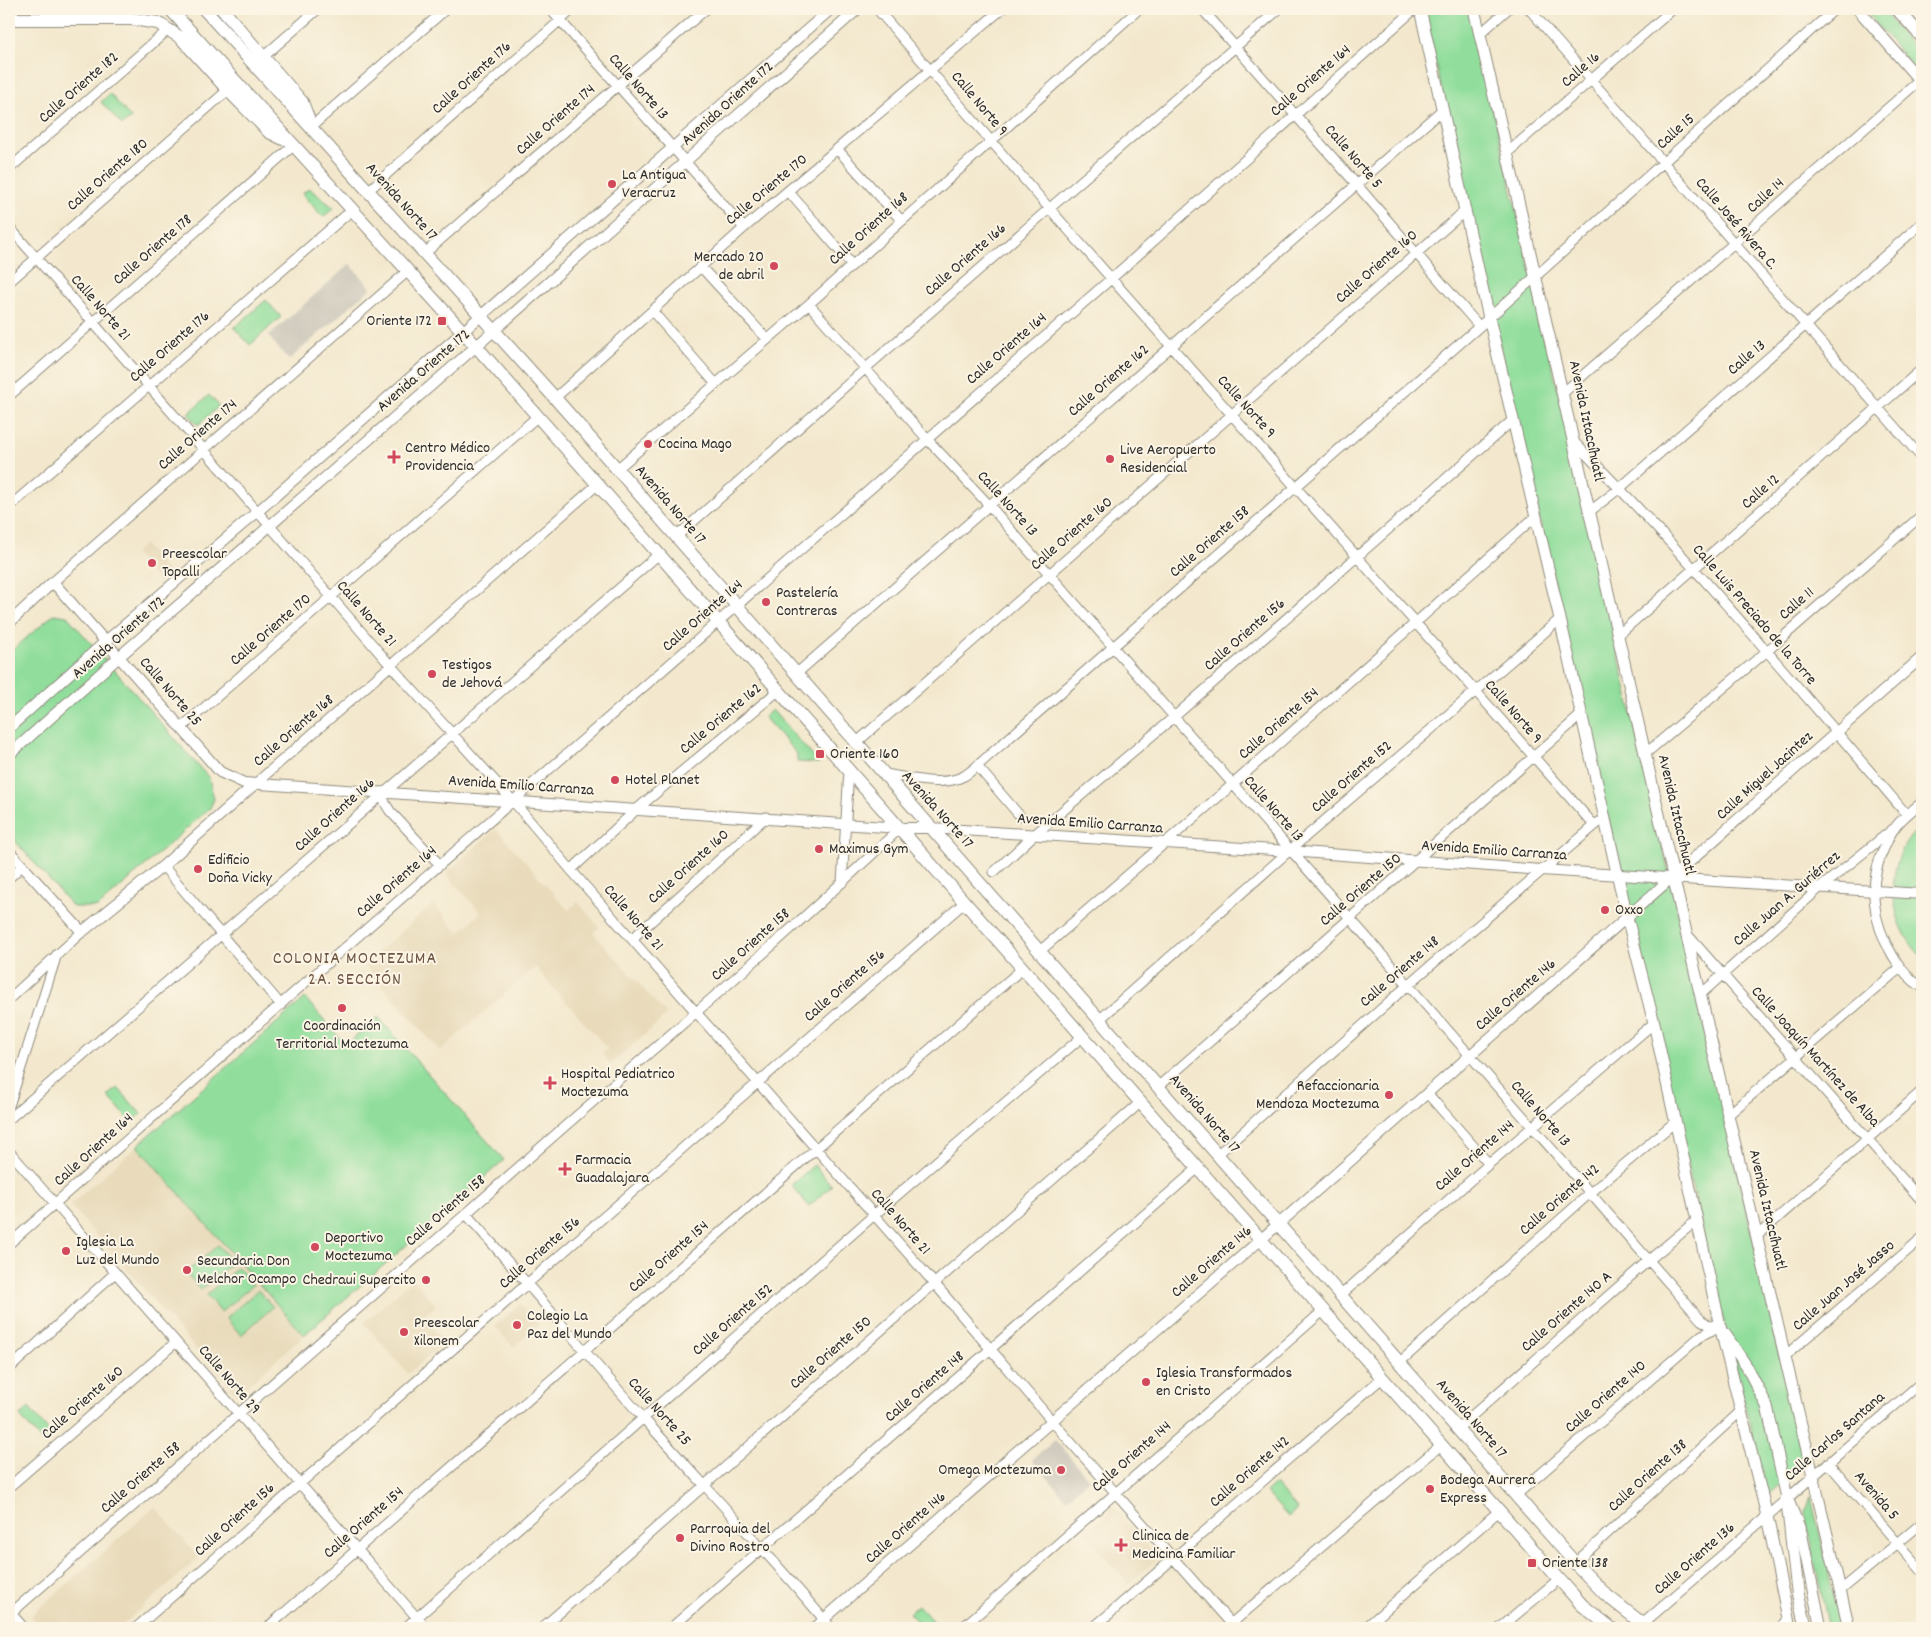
<svg xmlns="http://www.w3.org/2000/svg" width="1931" height="1637" viewBox="0 0 1931 1637" font-family="Dekko,sans-serif">
<style>
.built{fill:#e8daba}
.industrial{fill:#c9c4b8}
.green{fill:#91de9c;stroke:#5e8464}
.lines{fill:none;stroke-linecap:round;stroke-linejoin:round}
.minor-casing{stroke:#8f8a7c;stroke-width:11}
.tertiary-casing{stroke:#8f8a7c;stroke-width:12}
.secondary-casing{stroke:#8f8a7c;stroke-width:13}
.primary-casing{stroke:#8f8a7c;stroke-width:14}
.minor{stroke:#fff;stroke-width:9}
.tertiary{stroke:#fff;stroke-width:10}
.secondary{stroke:#fff;stroke-width:11}
.primary{stroke:#fff;stroke-width:12}
.poi-dot{fill:#d1495b;stroke:#fcf5e5;stroke-width:2}
.labels{text-anchor:middle;dominant-baseline:central;stroke-width:4;stroke-linejoin:round;paint-order:stroke}
.street-label{font-size:16px;fill:#2b2b2b;stroke:#fcf5e5}
.poi-label{font-size:16px;fill:#2b2b2b;stroke:#fcf5e5;text-anchor:start}
.neighbourhood-label{font-size:18px;letter-spacing:1px;fill:#6d5544;stroke:#fcf5e5}
</style>
<rect width="100%" height="100%" fill="#fcf5e5"/>
<filter id="ink" filterUnits="userSpaceOnUse"><feTurbulence type="fractalNoise" baseFrequency=".02" numOctaves="2"/><feDisplacementMap in="SourceGraphic" scale="10" xChannelSelector="R" yChannelSelector="G"/><feConvolveMatrix kernelMatrix="1 2 1 2 8 2 1 2 1" color-interpolation-filters="sRGB"/></filter>
<filter id="wash" filterUnits="userSpaceOnUse"><feTurbulence type="fractalNoise" baseFrequency=".0096" numOctaves="4" result="noise"/><feDisplacementMap in="SourceGraphic" scale="20" xChannelSelector="R" yChannelSelector="G"/><feGaussianBlur stdDeviation="1.12" result="paint"/><feColorMatrix in="noise" values="0 0 0 0 0 0 0 0 0 0 0 0 0 0 0 0 0 1.4 0 .05"/><feComposite in="paint" operator="in"/></filter>
<g filter="url(#wash)">
<rect width="100%" height="100%" fill="#f3e8cd"/>
<!-- built -->
<path class="built" d="M144 544 169 573 159 582 134 553Z
M496 829 568 910 578 902 599 927 593 933 667 1015 611 1064 602 1054 608 1049 535 967 440 1051 364 965 433 904 459 933 481 913 446 873Z
M137 1146 304 1335 236 1395 70 1205Z
M413 1279 436 1305 422 1317 445 1342 408 1374 364 1323Z
M520 1304 539 1325 513 1347 495 1326Z
M155 1507 199 1558 119 1628H41L30 1616Z
M1114 1507 1158 1558 1129 1584 1084 1533Z"/>
<!-- industrial -->
<path class="industrial" d="M350 264 371 288 289 360 268 336Z
M1055 1440 1089 1479 1066 1499 1032 1460Z"/>
<!-- green -->
<path class="green" d="M1423 9H1470L1804 1461 1768 1495 1720 1308Z
M1876 9 1882 10 1922 57V78L1870 16 1871 11Z
M110 94 131 118 122 125 101 102Z
M309 188 334 208 323 217 302 194Z
M266 300 281 317 250 345 234 328Z
M209 395 219 406 198 425 188 414Z
M54 614 67 616 209 778 214 799 210 808 98 907H73L9 834V653Z
M772 710 819 763 797 762V754L764 717Z
M1922 825V957C1887 923 1881 859 1922 825Z
M305 998 346 1045 378 1017 504 1160 304 1335 137 1146Z
M118 1088 141 1114 131 1122 108 1096Z
M814 1165 832 1186 809 1206 791 1185Z
M218 1245 233 1262 201 1290 186 1273Z
M238 1267 253 1285 221 1312 206 1295Z
M258 1290 273 1307 241 1335 226 1318Z
M29 1408 52 1435 43 1443 20 1416Z
M1275 1484 1297 1509 1288 1517 1266 1492Z
M1811 1496 1841 1628H1829L1807 1528 1806 1512Z
M918 1605 939 1628H923L909 1613Z"/>
</g>
<g filter="url(#ink)">
<g class="lines">
<defs>
<path id="minor" d="M550 9 744 228
M877 9 1049 208 1594 825
M1202 9 1357 185 1479 326
M1529 9 1922 458
M1480 34 1508 9
M263 57 318 9
M311 127 446 9
M838 150 901 220
M1507 153 1673 9
M9 169 169 29
M369 190 573 9
M788 191 852 265
M9 227 148 385 391 666 513 801 571 870 934 1283 1052 1421 1235 1628
M425 253 706 9
M701 267 767 339
M9 282 228 90
M809 304 927 439 989 505 1701 1320 1709 1325 1720 1326
M653 312 716 384
M1563 393 1920 80
M9 396 294 145
M555 398 744 228 1002 9
M1573 441C1691 559 1799 688 1907 815
M617 469 809 304 1139 9
M9 507 352 210
M1589 512 1620 488 1922 223
M676 537 866 368 1279 9
M53 582 408 271
M1618 635 1922 369
M796 674 1442 110
M181 728 538 416
M856 743 1466 210
M1645 754 1767 651 1922 515
M977 766 1020 816
M884 774C908 777 941 788 964 776 968 774 972 770 977 766L1489 318 1835 9
M255 784 598 484
M382 792 385 803 390 811 440 865
M1922 802C1913 810 1901 818 1894 829 1890 834 1888 840 1885 846 1867 883 1872 922 1893 956 1900 968 1910 980 1922 987
M163 866 281 1005
M571 870 637 809 779 690
M994 872 1034 835 1174 717 1513 420
M9 878 22 866
M842 883 849 770
M1686 933 1922 1201
M632 939 766 817
M1040 951 1232 785 1535 517
M1701 994 1821 887 1893 829
M9 999 82 932
M1099 1020 1289 851 1560 619
M1159 1086 1581 715
M1427 1093 1489 1164
M9 1106 57 954
M1728 1115 1900 968
M9 1119C227 932 441 741 659 554
M9 1151 426 1628
M1218 1154 1408 985 1599 822
M466 1214C527 1282 584 1352 645 1420 707 1489 772 1557 831 1628
M1757 1236 1922 1091
M9 1244 340 952 1112 278 1415 9
M1341 1295 1489 1164 1654 1023
M1785 1356 1922 1238
M1400 1362 1589 1194 1675 1122
M9 1369 115 1273
M1458 1428 1649 1260 1697 1220
M1828 1463 1922 1571
M9 1487 176 1342
M1516 1495 1702 1335 1719 1327
M1575 1563 1741 1411
M1841 1590 1922 1523
M9 1611 24 1628
M9 1615C180 1466 351 1316 521 1165 647 1053 778 945 900 828
M1232 1623 1441 1445
M1639 1627 1922 1382
M136 1628 528 1283 965 902
M267 1628 1023 968
M405 1628 874 1215 1083 1036
M542 1628 1141 1102
M671 1628 1198 1168
M814 1628 824 1619
M962 1628 1324 1310
M1093 1628 1382 1378
M1365 1628 1499 1511
M1500 1628 1559 1579
M1780 1628 1788 1620"/>
<path id="tertiary" d="M9 623 53 582 220 772 244 783 900 828H931L1289 851 1541 870 1922 894
M9 728 106 641 257 512 831 9
M9 755 120 656 488 336 858 9
M9 851 82 932 163 866 255 784
M824 1619 1289 1215 1922 657"/>
<path id="secondary" d="M1420 9 1489 318 1560 619 1627 917 1654 1023 1720 1326 1767 1516 1790 1628
M1474 9 1728 1115 1849 1628
M1858 9 1922 83
M1725 1334 1747 1367 1767 1406 1787 1498 1801 1532 1821 1628"/>
<path id="primary" d="M170 9 476 346 1559 1579 1582 1605 1611 1628
M204 9 555 398 1575 1563 1606 1595 1648 1628
M222 9 302 102 310 123
M1897 9 1922 37
M9 19H132L158 23 181 38 228 90 269 132 283 139
M1787 1498 1798 1595 1806 1628"/>
</defs>
<!-- minor casing -->
<use href="#minor" class="minor-casing"/>
<!-- tertiary casing -->
<use href="#tertiary" class="tertiary-casing"/>
<!-- secondary casing -->
<use href="#secondary" class="secondary-casing"/>
<!-- primary casing -->
<use href="#primary" class="primary-casing"/>
<!-- minor -->
<use href="#minor" class="minor"/>
<!-- tertiary -->
<use href="#tertiary" class="tertiary"/>
<!-- secondary -->
<use href="#secondary" class="secondary"/>
<!-- primary -->
<use href="#primary" class="primary"/>
</g>
</g>
<!-- markers -->
<g class="poi-dot">
<circle cx="612" cy="184" r="5"/>
<circle cx="774" cy="266" r="5"/>
<rect x="437" y="316" width="10" height="10" rx="2.5"/>
<circle cx="648" cy="444" r="5"/>
<path d="M391.5 449.5h5v5h5v5h-5v5h-5v-5h-5v-5h5z"/>
<circle cx="1110" cy="459" r="5"/>
<circle cx="152" cy="563" r="5"/>
<circle cx="766" cy="602" r="5"/>
<circle cx="432" cy="674" r="5"/>
<rect x="815" y="749" width="10" height="10" rx="2.5"/>
<circle cx="615" cy="780" r="5"/>
<circle cx="819" cy="849" r="5"/>
<circle cx="198" cy="869" r="5"/>
<circle cx="1605" cy="910" r="5"/>
<circle cx="342" cy="1008" r="5"/>
<path d="M547.5 1075.5h5v5h5v5h-5v5h-5v-5h-5v-5h5z"/>
<circle cx="1389" cy="1095" r="5"/>
<path d="M562.5 1161.5h5v5h5v5h-5v5h-5v-5h-5v-5h5z"/>
<circle cx="315" cy="1247" r="5"/>
<circle cx="66" cy="1251" r="5"/>
<circle cx="187" cy="1270" r="5"/>
<circle cx="426" cy="1280" r="5"/>
<circle cx="517" cy="1325" r="5"/>
<circle cx="404" cy="1332" r="5"/>
<circle cx="1146" cy="1382" r="5"/>
<circle cx="1061" cy="1470" r="5"/>
<circle cx="1430" cy="1489" r="5"/>
<circle cx="680" cy="1538" r="5"/>
<path d="M1118.5 1537.5h5v5h5v5h-5v5h-5v-5h-5v-5h5z"/>
<rect x="1527" y="1558" width="10" height="10" rx="2.5"/>
</g>
<g class="labels">
<!-- street labels -->
<g class="street-label">
<text transform="translate(1581 70) rotate(-41)">Calle 16</text>
<text transform="translate(472 78) rotate(-42)">Calle Oriente 176</text>
<text transform="translate(1311 81) rotate(-41)">Calle Oriente 164</text>
<text transform="translate(638 87) rotate(49)">Calle Norte 13</text>
<text transform="translate(79 88) rotate(-41)">Calle Oriente 182</text>
<text transform="translate(728 104) rotate(-42)">Avenida Oriente 172</text>
<text transform="translate(979 104) rotate(50)">Calle Norte 9</text>
<text transform="translate(556 120) rotate(-41)">Calle Oriente 174</text>
<text transform="translate(1676 132) rotate(-42)">Calle 15</text>
<text transform="translate(1353 157) rotate(49)">Calle Norte 5</text>
<text transform="translate(108 175) rotate(-41)">Calle Oriente 180</text>
<text transform="translate(767 190) rotate(-40)">Calle Oriente 170</text>
<text transform="translate(1766 196) rotate(-42)">Calle 14</text>
<text transform="translate(401 202) rotate(48)">Avenida Norte 17</text>
<text transform="translate(1736 224) rotate(49)">Calle José Rivera C.</text>
<text transform="translate(869 229) rotate(-42)">Calle Oriente 168</text>
<text transform="translate(153 250) rotate(-41)">Calle Oriente 178</text>
<text transform="translate(966 260) rotate(-41)">Calle Oriente 166</text>
<text transform="translate(1377 267) rotate(-41)">Calle Oriente 160</text>
<text transform="translate(100 308) rotate(49)">Calle Norte 21</text>
<text transform="translate(170 347) rotate(-41)">Calle Oriente 176</text>
<text transform="translate(1007 349) rotate(-41)">Calle Oriente 164</text>
<text transform="translate(1747 358) rotate(-41)">Calle 13</text>
<text transform="translate(424 371) rotate(-41)">Avenida Oriente 172</text>
<text transform="translate(1109 381) rotate(-41)">Calle Oriente 162</text>
<text transform="translate(1246 407) rotate(48)">Calle Norte 9</text>
<text transform="translate(1586 421) rotate(78)">Avenida Iztaccíhuatl</text>
<text transform="translate(198 435) rotate(-41)">Calle Oriente 174</text>
<text transform="translate(1761 492) rotate(-41)">Calle 12</text>
<text transform="translate(1007 504) rotate(48)">Calle Norte 13</text>
<text transform="translate(670 505) rotate(49)">Avenida Norte 17</text>
<text transform="translate(1072 534) rotate(-41)">Calle Oriente 160</text>
<text transform="translate(1210 542) rotate(-41)">Calle Oriente 158</text>
<text transform="translate(1797 604) rotate(-41)">Calle 11</text>
<text transform="translate(366 614) rotate(49)">Calle Norte 21</text>
<text transform="translate(1754 615) rotate(49)">Calle Luis Preciado de la Torre</text>
<text transform="translate(703 616) rotate(-41)">Calle Oriente 164</text>
<text transform="translate(271 630) rotate(-41)">Calle Oriente 170</text>
<text transform="translate(1245 635) rotate(-41)">Calle Oriente 156</text>
<text transform="translate(119 638) rotate(-41)">Avenida Oriente 172</text>
<text transform="translate(170 692) rotate(49)">Calle Norte 25</text>
<text transform="translate(1513 712) rotate(49)">Calle Norte 9</text>
<text transform="translate(721 719) rotate(-40)">Calle Oriente 162</text>
<text transform="translate(1279 724) rotate(-41)">Calle Oriente 154</text>
<text transform="translate(294 731) rotate(-41)">Calle Oriente 168</text>
<text transform="translate(1765 776) rotate(-42)">Calle Miguel Jacintez</text>
<text transform="translate(1352 777) rotate(-41)">Calle Oriente 152</text>
<text transform="translate(521 786) rotate(4)">Avenida Emilio Carranza</text>
<text transform="translate(1273 809) rotate(49)">Calle Norte 13</text>
<text transform="translate(937 810) rotate(48)">Avenida Norte 17</text>
<text transform="translate(335 815) rotate(-42)">Calle Oriente 166</text>
<text transform="translate(1676 815) rotate(77)">Avenida Iztaccíhuatl</text>
<text transform="translate(1090 824) rotate(4)">Avenida Emilio Carranza</text>
<text transform="translate(1494 851) rotate(4)">Avenida Emilio Carranza</text>
<text transform="translate(689 867) rotate(-42)">Calle Oriente 160</text>
<text transform="translate(397 882) rotate(-41)">Calle Oriente 164</text>
<text transform="translate(1361 890) rotate(-41)">Calle Oriente 150</text>
<text transform="translate(1787 899) rotate(-41)">Calle Juan A. Guriérrez</text>
<text transform="translate(633 918) rotate(49)">Calle Norte 21</text>
<text transform="translate(751 945) rotate(-42)">Calle Oriente 158</text>
<text transform="translate(1400 972) rotate(-41)">Calle Oriente 148</text>
<text transform="translate(845 986) rotate(-41)">Calle Oriente 156</text>
<text transform="translate(1516 995) rotate(-41)">Calle Oriente 146</text>
<text transform="translate(1815 1057) rotate(48)">Calle Joaquín Martínez de Alba</text>
<text transform="translate(1204 1114) rotate(49)">Avenida Norte 17</text>
<text transform="translate(1540 1114) rotate(49)">Calle Norte 13</text>
<text transform="translate(94 1150) rotate(-42)">Calle Oriente 164</text>
<text transform="translate(1475 1156) rotate(-41)">Calle Oriente 144</text>
<text transform="translate(1560 1200) rotate(-41)">Calle Oriente 142</text>
<text transform="translate(1767 1210) rotate(77)">Avenida Iztaccíhuatl</text>
<text transform="translate(446 1211) rotate(-41)">Calle Oriente 158</text>
<text transform="translate(900 1222) rotate(49)">Calle Norte 21</text>
<text transform="translate(540 1253) rotate(-41)">Calle Oriente 156</text>
<text transform="translate(669 1257) rotate(-41)">Calle Oriente 154</text>
<text transform="translate(1212 1262) rotate(-41)">Calle Oriente 146</text>
<text transform="translate(1844 1286) rotate(-41)">Calle Juan José Jasso</text>
<text transform="translate(1567 1312) rotate(-41)">Calle Oriente 140 A</text>
<text transform="translate(733 1320) rotate(-41)">Calle Oriente 152</text>
<text transform="translate(831 1353) rotate(-41)">Calle Oriente 150</text>
<text transform="translate(229 1380) rotate(49)">Calle Norte 29</text>
<text transform="translate(925 1387) rotate(-41)">Calle Oriente 148</text>
<text transform="translate(1606 1397) rotate(-41)">Calle Oriente 140</text>
<text transform="translate(83 1403) rotate(-41)">Calle Oriente 160</text>
<text transform="translate(659 1412) rotate(48)">Calle Norte 25</text>
<text transform="translate(1471 1419) rotate(49)">Avenida Norte 17</text>
<text transform="translate(1835 1437) rotate(-41)">Calle Carlos Santana</text>
<text transform="translate(1132 1457) rotate(-41)">Calle Oriente 144</text>
<text transform="translate(1250 1472) rotate(-41)">Calle Oriente 142</text>
<text transform="translate(1648 1476) rotate(-42)">Calle Oriente 138</text>
<text transform="translate(141 1478) rotate(-41)">Calle Oriente 158</text>
<text transform="translate(1876 1496) rotate(49)">Avenida 5</text>
<text transform="translate(235 1520) rotate(-42)">Calle Oriente 156</text>
<text transform="translate(364 1523) rotate(-41)">Calle Oriente 154</text>
<text transform="translate(906 1528) rotate(-41)">Calle Oriente 146</text>
<text transform="translate(1695 1559) rotate(-41)">Calle Oriente 136</text>
</g>
<!-- poi labels -->
<g class="poi-label">
<text x="622" y="175">La Antigua<tspan x="622" dy="18">Veracruz</tspan></text>
<text x="764" y="257" text-anchor="end">Mercado 20<tspan x="764" dy="18">de abril</tspan></text>
<text x="432" y="321" text-anchor="end">Oriente 172</text>
<text x="658" y="444">Cocina Mago</text>
<text x="405" y="448">Centro Médico<tspan x="405" dy="18">Providencia</tspan></text>
<text x="1120" y="450">Live Aeropuerto<tspan x="1120" dy="18">Residencial</tspan></text>
<text x="162" y="554">Preescolar<tspan x="162" dy="18">Topalli</tspan></text>
<text x="776" y="593">Pastelería<tspan x="776" dy="18">Contreras</tspan></text>
<text x="442" y="665">Testigos<tspan x="442" dy="18">de Jehová</tspan></text>
<text x="830" y="754">Oriente 160</text>
<text x="625" y="780">Hotel Planet</text>
<text x="829" y="849">Maximus Gym</text>
<text x="208" y="860">Edificio<tspan x="208" dy="18">Doña Vicky</tspan></text>
<text x="1615" y="910">Oxxo</text>
<text x="342" y="1026" text-anchor="middle">Coordinación<tspan x="342" dy="18">Territorial Moctezuma</tspan></text>
<text x="561" y="1074">Hospital Pediatrico<tspan x="561" dy="18">Moctezuma</tspan></text>
<text x="1379" y="1086" text-anchor="end">Refaccionaria<tspan x="1379" dy="18">Mendoza Moctezuma</tspan></text>
<text x="575" y="1160">Farmacia<tspan x="575" dy="18">Guadalajara</tspan></text>
<text x="325" y="1238">Deportivo<tspan x="325" dy="18">Moctezuma</tspan></text>
<text x="76" y="1242">Iglesia La<tspan x="76" dy="18">Luz del Mundo</tspan></text>
<text x="197" y="1261">Secundaria Don<tspan x="197" dy="18">Melchor Ocampo</tspan></text>
<text x="416" y="1280" text-anchor="end">Chedraui Supercito</text>
<text x="527" y="1316">Colegio La<tspan x="527" dy="18">Paz del Mundo</tspan></text>
<text x="414" y="1323">Preescolar<tspan x="414" dy="18">Xilonem</tspan></text>
<text x="1156" y="1373">Iglesia Transformados<tspan x="1156" dy="18">en Cristo</tspan></text>
<text x="1051" y="1470" text-anchor="end">Omega Moctezuma</text>
<text x="1440" y="1480">Bodega Aurrera<tspan x="1440" dy="18">Express</tspan></text>
<text x="690" y="1529">Parroquia del<tspan x="690" dy="18">Divino Rostro</tspan></text>
<text x="1132" y="1536">Clinica de<tspan x="1132" dy="18">Medicina Familiar</tspan></text>
<text x="1542" y="1563">Oriente 138</text>
</g>
<!-- neighbourhood labels -->
<g class="neighbourhood-label">
<text x="355" y="959">COLONIA MOCTEZUMA<tspan x="355" dy="21">2A. SECCIÓN</tspan></text>
</g>
</g>
<!-- margin -->
<rect width="1931" height="1637" fill="none" stroke="#fcf5e5" stroke-width="30"/>
</svg>
